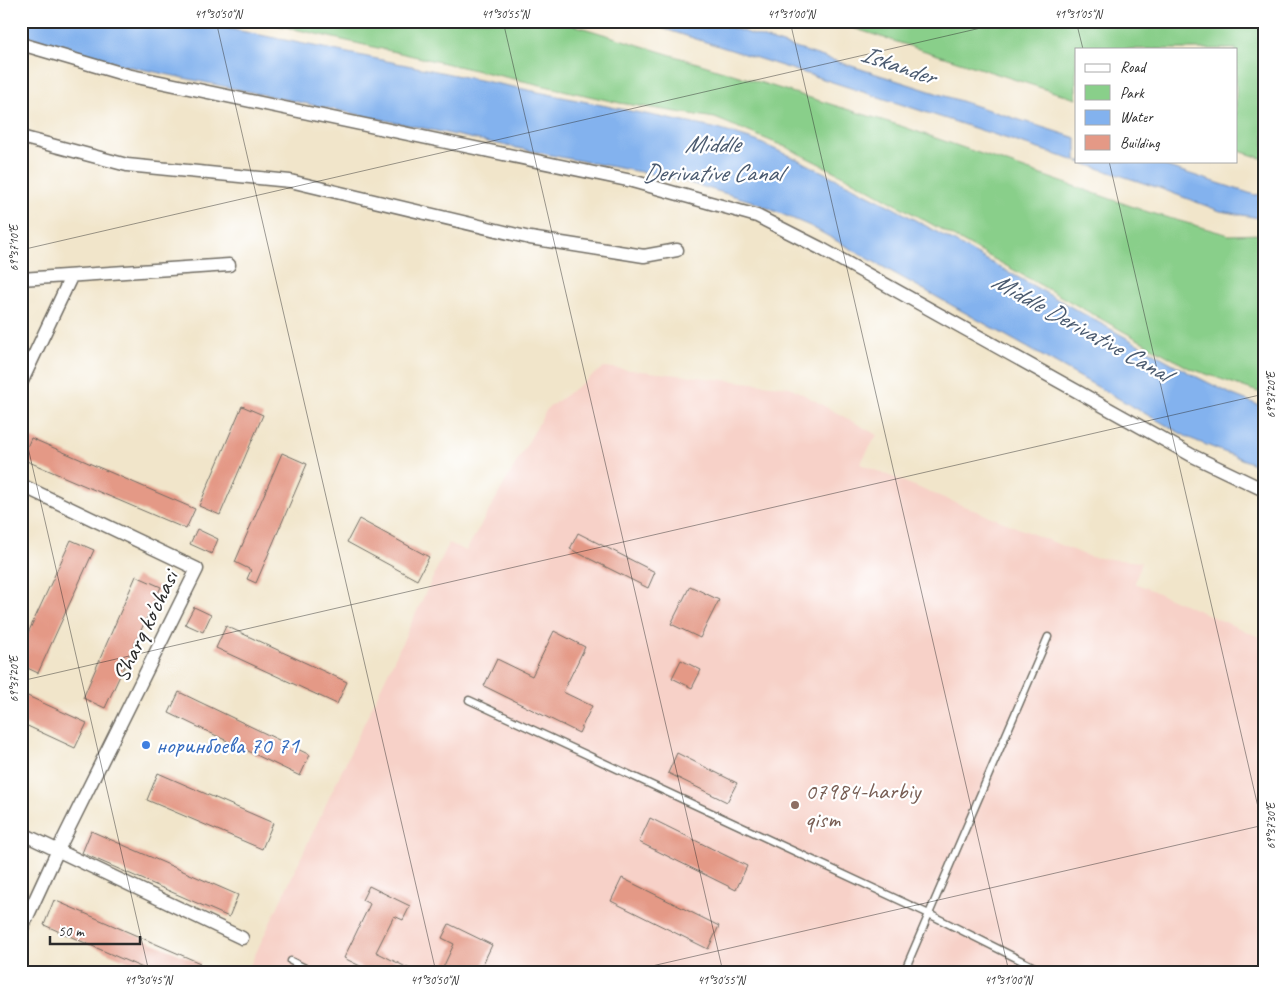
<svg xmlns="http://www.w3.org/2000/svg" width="1285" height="993" viewBox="0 0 1285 993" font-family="Caveat,sans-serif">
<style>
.built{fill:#f7d1c8}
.green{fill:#89cf8a;stroke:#5a7d5a}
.water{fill:#83b2ee;stroke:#576e8c}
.building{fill:#e49986}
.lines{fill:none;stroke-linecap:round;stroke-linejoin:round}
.service-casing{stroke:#706c63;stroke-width:9}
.minor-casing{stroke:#706c63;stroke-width:15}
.service{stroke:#fff;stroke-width:6}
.minor{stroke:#fff;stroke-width:12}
.ticks{fill:none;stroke:#2b2b2b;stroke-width:1;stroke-opacity:0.45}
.shop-dot{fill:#3f7fe0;stroke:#fff;stroke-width:2}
.education-dot{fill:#8d6e63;stroke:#fff;stroke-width:2}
.labels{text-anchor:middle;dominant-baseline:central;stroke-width:4.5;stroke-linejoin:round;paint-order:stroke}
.street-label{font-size:24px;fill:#2b2b2b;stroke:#fff}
.shop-label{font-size:24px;fill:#366cbe;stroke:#fff;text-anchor:start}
.education-label{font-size:24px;fill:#785e54;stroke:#fff;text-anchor:start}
.water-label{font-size:25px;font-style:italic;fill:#4a5a6f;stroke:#fff}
.neatline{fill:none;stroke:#2b2b2b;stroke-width:2}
.ticks-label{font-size:12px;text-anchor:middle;fill:#2b2b2b}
</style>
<rect width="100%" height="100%" fill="#fff"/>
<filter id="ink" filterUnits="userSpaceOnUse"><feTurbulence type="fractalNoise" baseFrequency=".02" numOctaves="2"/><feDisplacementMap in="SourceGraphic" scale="10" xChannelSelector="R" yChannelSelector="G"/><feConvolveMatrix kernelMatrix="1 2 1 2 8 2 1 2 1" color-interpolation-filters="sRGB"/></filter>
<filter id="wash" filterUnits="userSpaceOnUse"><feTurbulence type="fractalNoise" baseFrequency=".0096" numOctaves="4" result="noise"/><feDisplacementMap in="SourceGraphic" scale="20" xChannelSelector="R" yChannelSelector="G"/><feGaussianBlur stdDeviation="1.12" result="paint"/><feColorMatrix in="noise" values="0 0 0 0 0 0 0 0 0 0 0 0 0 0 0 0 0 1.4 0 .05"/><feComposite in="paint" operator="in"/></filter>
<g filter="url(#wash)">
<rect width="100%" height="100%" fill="#f1e5ca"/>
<!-- built -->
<path class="built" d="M604 367 790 387 877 435 860 464 1090 557 1141 562 1135 583 1264 639V972H247L449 543 466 551 547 409Z"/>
<!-- green -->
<path class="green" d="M259 21H561L898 125 1148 212 1229 235 1264 234V394L1189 368 867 188 788 148 715 118 620 103Z
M831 21H1264V159L1236 150V49H1076V99Z"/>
<!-- water -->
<path class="water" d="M21 21H192L718 129 756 141 797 159 892 207 1191 374 1233 395 1264 407V468L1189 438 810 226 751 201 673 178 560 157 122 65 21 34Z
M639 21H711L1076 138V161H1150L1255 195 1264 194V219L1220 211 1159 188 820 78Z"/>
<g id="blocks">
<!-- building -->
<path class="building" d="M242 406 263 415 220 515 199 506Z
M31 438 195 509 186 529 22 459Z
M282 453 307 464 256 583 247 579 251 570 235 562Z
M359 519 429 557 417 580 347 542Z
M197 529 218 539 212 554 190 544Z
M578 533 655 572 648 588 570 549Z
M71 540 94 550 38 673 21 665V648Z
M136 576 161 587 105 708 83 698Z
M690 586 719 600 700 638 671 624Z
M194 607 211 615 203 632 185 624Z
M226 626 347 682 337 704 216 648Z
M554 631 585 647 563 692 592 706 579 733 484 686 497 659 532 676Z
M681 660 701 670 692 688 672 678Z
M179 692 310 755 300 776 169 713Z
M21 693 87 723 75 748 21 723Z
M677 753 737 783 727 802 668 773Z
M158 773 273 823 262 849 147 800Z
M650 818 747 866 736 890 639 842Z
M91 831 238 895 229 917 82 853Z
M622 878 719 926 708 949 611 901Z
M369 886 410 906 403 920 394 916 376 952 416 972H372L344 958 370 904 362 900Z
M54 900 200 963 196 972H152L44 925Z
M449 924 492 945 479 972H441L454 944 442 938Z"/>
</g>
</g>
<g filter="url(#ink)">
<use href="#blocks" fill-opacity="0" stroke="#706c63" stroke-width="1"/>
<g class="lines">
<defs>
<path id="service" d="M469 700 929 914 1044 972
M291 961 313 972
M904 972 1048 637"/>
<path id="minor" d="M21 44 127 75 632 181 757 216 820 248 1193 456 1264 490
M21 137 127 165 290 181 530 238 644 256 677 250
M21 279 229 265
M21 383 71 277
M21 485 197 569 58 850 21 930
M21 833 242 938"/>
</defs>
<!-- service casing -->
<use href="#service" class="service-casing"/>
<!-- minor casing -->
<use href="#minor" class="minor-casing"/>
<!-- service -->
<use href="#service" class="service"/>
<!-- minor -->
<use href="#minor" class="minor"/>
</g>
</g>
<!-- ticks -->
<path class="ticks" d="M216 21 436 972M503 21 723 972M790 21 1009 972M1076 21 1083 49M1109 161 1264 833M21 250 1011 21M21 417 149 972M21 681 1264 394M626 972 1264 825"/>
<!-- markers -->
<circle class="shop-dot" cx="146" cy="745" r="5"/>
<circle class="education-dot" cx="795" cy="805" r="5"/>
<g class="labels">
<!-- street labels -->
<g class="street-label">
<text transform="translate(145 626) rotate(-64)">Sharq ko'chasi</text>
</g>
<!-- shop labels -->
<g class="shop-label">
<text x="156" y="745">норинбоева 70 71</text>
</g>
<!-- education labels -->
<g class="education-label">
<text x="805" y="791">07984-harbiy<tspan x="805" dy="28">qism</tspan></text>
</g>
<!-- water labels -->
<g class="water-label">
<text transform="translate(898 65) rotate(19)">Iskander</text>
<text x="712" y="144">Middle<tspan x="712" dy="29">Derivative Canal</tspan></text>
<text transform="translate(1081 327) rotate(29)">Middle Derivative Canal</text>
</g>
</g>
<!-- margin -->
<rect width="1285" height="993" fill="none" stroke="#fff" stroke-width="55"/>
<!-- legend -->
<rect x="1075" y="48" width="162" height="115" fill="#ffffff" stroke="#aaaaaa"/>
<rect x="1085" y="64" width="25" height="8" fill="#ffffff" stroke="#aaaaaa"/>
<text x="1120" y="72" font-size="15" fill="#2b2b2b">Road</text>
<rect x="1085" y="85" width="25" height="15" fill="#89cf8a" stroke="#aaaaaa"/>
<text x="1120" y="98" font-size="15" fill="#2b2b2b">Park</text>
<rect x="1085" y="110" width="25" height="15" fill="#83b2ee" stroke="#aaaaaa"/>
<text x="1120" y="122" font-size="15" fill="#2b2b2b">Water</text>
<rect x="1085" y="135" width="25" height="15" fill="#e49986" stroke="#aaaaaa"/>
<text x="1120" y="148" font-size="15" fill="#2b2b2b">Building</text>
<!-- scale -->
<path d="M50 936v8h90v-8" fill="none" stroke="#2b2b2b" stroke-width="2.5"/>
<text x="58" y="936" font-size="15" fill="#2b2b2b" stroke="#ffffff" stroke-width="4" paint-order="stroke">50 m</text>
<rect x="28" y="28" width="1230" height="938" class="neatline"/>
<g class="ticks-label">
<text x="218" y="18">41°30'50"N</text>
<text x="505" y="18">41°30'55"N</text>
<text x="791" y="18">41°31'00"N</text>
<text x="1078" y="18">41°31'05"N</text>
<text transform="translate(14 248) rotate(-90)" y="4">69°37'10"E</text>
<text transform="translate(1271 395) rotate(-90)" y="4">69°37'20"E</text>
<text transform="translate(14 679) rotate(-90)" y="4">69°37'20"E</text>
<text transform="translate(1271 826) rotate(-90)" y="4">69°37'30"E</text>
<text x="148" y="984">41°30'45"N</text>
<text x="434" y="984">41°30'50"N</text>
<text x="721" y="984">41°30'55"N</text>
<text x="1008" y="984">41°31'00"N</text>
</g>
</svg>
